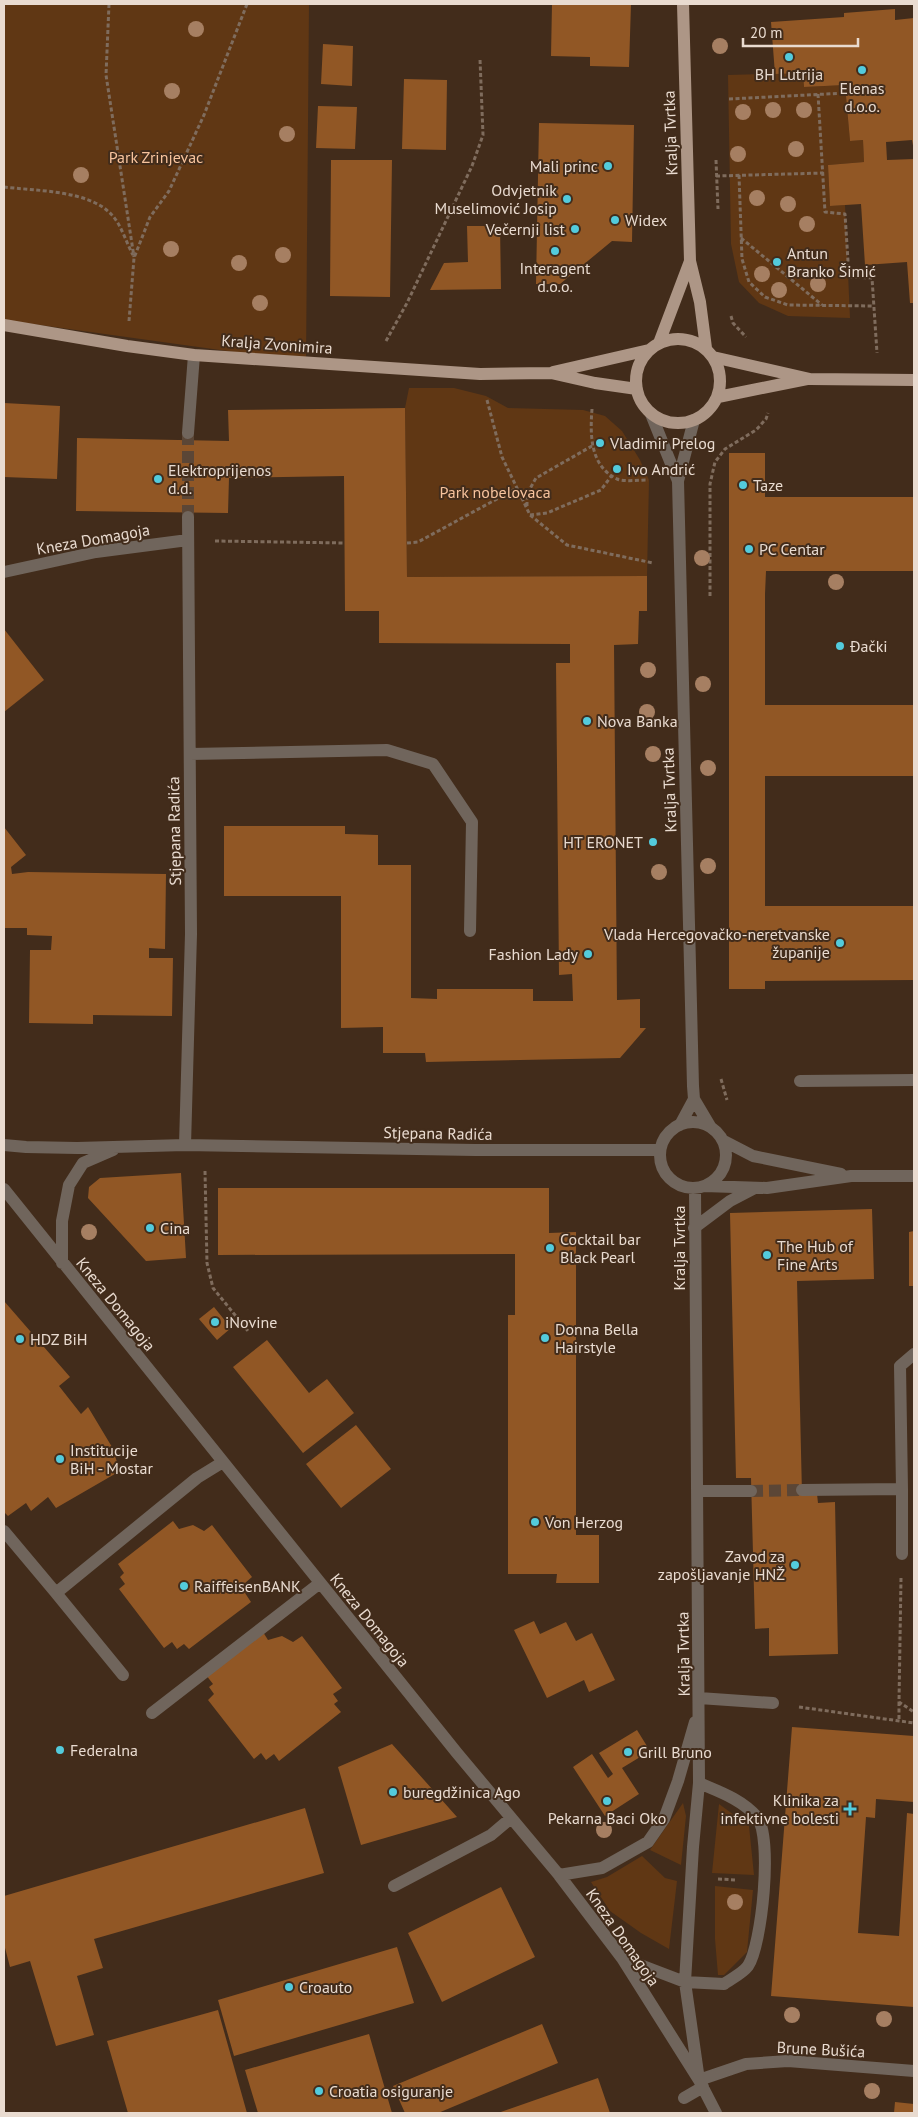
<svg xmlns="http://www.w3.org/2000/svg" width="918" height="2117" viewBox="0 0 918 2117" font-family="'PT Sans',sans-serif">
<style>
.green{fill:#603714}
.building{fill:#915725}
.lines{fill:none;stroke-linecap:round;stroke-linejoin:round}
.minor-tunnel{stroke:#5b4636;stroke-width:12;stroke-dasharray:12 6;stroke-linecap:butt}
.path{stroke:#7f6c5d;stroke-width:3;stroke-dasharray:4 2.5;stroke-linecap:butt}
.minor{stroke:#70655c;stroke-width:12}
.major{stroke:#ad9686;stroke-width:12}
.tree{fill:#a67f62}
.poi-dot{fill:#53cbdc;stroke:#422c1b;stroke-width:2}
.labels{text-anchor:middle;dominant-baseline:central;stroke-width:4;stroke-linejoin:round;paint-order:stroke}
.poi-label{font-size:16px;fill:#e9dbd0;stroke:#422c1b;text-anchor:start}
.street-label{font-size:16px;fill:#e9dbd0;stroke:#422c1b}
.park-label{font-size:16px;fill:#f7c39d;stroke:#422c1b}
</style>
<rect width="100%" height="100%" fill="#422c1b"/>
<!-- green -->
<path class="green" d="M4 4H309L306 362 4 320Z
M803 73 804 87 845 85 850 141 863 140 864 162 828 165 830 206 845 205 850 318 788 316 759 303 739 282 731 244 728 75Z
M409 388H454L486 396 508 408 583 410 605 416 622 431 640 460 649 480 647 576 407 577 405 408Z
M683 1803 686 1816 681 1865 650 1850Z
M719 1804 749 1826 754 1875 712 1873Z
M642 1856 665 1878 677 1881 669 1949 641 1933 610 1911 591 1882 607 1877Z
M715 1886 753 1890 747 1952 724 1975H718L715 1939Z"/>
<!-- building -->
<path class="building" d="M552 4H631L629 67 590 66V57L551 56Z
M895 9V20L914 18V151L912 140 886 142 887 160 914 159V303H910L907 262 865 265 861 204 830 206 828 165 864 162 863 140 850 141 845 85 804 87 803 73 775 74 771 22 844 17V13Z
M323 44 353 46 352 86 321 84Z
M404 79 447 80 446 150 402 149Z
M318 106 357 107 355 149 316 148Z
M539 123 634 125 632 242 612 241 560 284H536Z
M331 160H392L390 297 330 296Z
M467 226H500L501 289 430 290 444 263 468 262Z
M4 403 60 406 57 479 4 477Z
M405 408 407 577 647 576V611H639L638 644 614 645 617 1000 640 999V1028H646L620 1058 426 1062 425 1053H383V1027L341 1028V896H224V826H345V834L378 835V865H411V998L437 999V989H533V1001H573L572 974 559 975 556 663H570V644L379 643V611H345L344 476 229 478 228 513 76 511 77 438 229 441 228 410Z
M729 453H765V497H914V571H766L765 594V705H914V776H765V906H914V980L765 981V989H729Z
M4 629 44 680 4 712Z
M4 827 26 855 11 867 12 874 28 872 166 874 165 949 149 948V958H173L172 1016 93 1015V1024L29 1023 30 950H51L52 936 27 935V928H4Z
M181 1173 186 1258 146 1261 88 1198 89 1187 100 1178Z
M218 1188H549V1233L576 1232V1535H599V1583H556L557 1574H508V1315H515V1254L218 1255Z
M872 1209 874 1279 797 1281 802 1494H817L818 1503 835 1502 838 1654 769 1656V1628L755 1629 751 1478H736L730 1213Z
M914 1231V1286H909V1232Z
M4 1301 70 1377 59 1386 81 1414 88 1407 112 1447 120 1471 56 1508 48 1497 31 1511 26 1503 8 1516 4 1512Z
M214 1307 231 1328 217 1340 199 1319Z
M267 1340 309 1393 327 1379 354 1413 303 1453 233 1367Z
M356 1425 391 1469 341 1508 306 1464Z
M173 1521 179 1529 193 1525 204 1531 212 1525 252 1577 245 1583 249 1590 245 1593 251 1602 189 1649 184 1644 177 1649 172 1642 164 1648 119 1589 125 1584 120 1577 124 1573 118 1564Z
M534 1621 540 1634 566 1622 576 1641 592 1633 615 1680 589 1692 584 1680 547 1698 514 1630Z
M263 1632 268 1640 282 1636 293 1642 302 1636 342 1688 333 1694 338 1701 334 1704 341 1712 279 1761 274 1754 266 1760 261 1753 254 1759 208 1700 214 1694 209 1687 213 1684 206 1675Z
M792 1727 914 1736V1802L876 1799 875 1818 866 1817 858 1933 899 1936 907 1813 914 1814V2007L771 1996Z
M637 1730 650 1751 622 1768 639 1794 605 1816 573 1767 592 1754 608 1778 613 1774 599 1753Z
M392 1744 457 1817 361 1845 338 1767Z
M305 1808 324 1873 94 1939 103 1968 77 1976 94 2035 56 2046 30 1961 10 1967 4 1944V1896Z
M501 1887 535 1957 442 2002 408 1933Z
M397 1947 414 2003 234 2056 218 2000Z
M218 2010 247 2113H128L107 2041Z
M542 2024 558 2063 438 2113H405L393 2086Z
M369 2034 392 2113H258L245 2070Z
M598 2078 610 2113H498Z
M895 2102 914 2104V2113H894Z"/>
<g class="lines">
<!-- minor-tunnel -->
<path class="minor-tunnel" d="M188 517V433
M751 1491 802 1490"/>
<!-- path -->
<path class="path" d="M109 4 106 75 134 257
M818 94 825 212 845 214 849 277 872 278 877 353
M729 99 846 93
M716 160 718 209
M739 175 742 259 749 282 765 297 788 305 874 306
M716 176 823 173
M4 187C36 191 88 190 111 214 121 224 126 242 133 255
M741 238 822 305
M731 316 733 323 746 337
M129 321 134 258 150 217 169 191 204 115 247 4
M386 341 407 303 472 166 483 135 480 59
M487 400 502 457 530 515 567 545 653 563
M592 409C590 435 590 466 617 479 624 482 639 480 648 480
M527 506V494L536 478 592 446
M530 515 547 513 601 490 612 475
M215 541 345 543
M407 543 418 542 517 488
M710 596V484L715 462 725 449 756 430 766 419 768 413
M721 1079 727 1100
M205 1171 207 1263 213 1288 248 1331
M901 1578 899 1702 914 1712
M899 1702V1721
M799 1707 914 1723
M718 1879 737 1880"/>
<!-- minor -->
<path class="minor" d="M651 414 678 481
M694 420 678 481 693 1086 694 1099 710 1126
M188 433 194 355
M4 572 96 552 188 540
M190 754 387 750 433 764 472 822 470 931
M800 1081 914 1080
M660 1155a33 33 0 1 1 66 0a33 33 0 1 1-66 0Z
M680 1125 694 1099
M724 1141 753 1156 841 1174
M4 1145 26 1147 77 1148 185 1145 475 1150H660
M185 1145 191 934 188 517
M704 1186 767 1188 851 1176H914
M695 1188 699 1783 693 1847 685 1982 699 2080 716 2113
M4 1189 457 1753 559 1875 622 1958 699 2080
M694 1228 730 1201 753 1189
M62 1263V1221L69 1185 83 1163 113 1150
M902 1489V1554
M802 1490 902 1489 900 1366 914 1354
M697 1491H751
M4 1531 56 1593
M123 1675 56 1593 197 1478 223 1462
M699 1698 773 1703
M152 1713 320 1583
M559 1875 602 1868 648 1842 664 1819 678 1781 695 1722
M394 1886 491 1835 511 1818
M622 1958 685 1982 724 1984C731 1979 743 1973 748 1966 762 1945 773 1837 757 1817 741 1799 720 1792 699 1783
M699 2080 746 2064 788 2061 914 2071
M684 2098 703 2087"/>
<!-- major -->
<path class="major" d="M683 4 690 261 700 302 706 348
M4 325 127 346 194 355 480 374 551 373 595 383 637 389
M636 381a42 42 0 1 1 84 0a42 42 0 1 1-84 0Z
M659 343 690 261
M713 357 810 379 914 380
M553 372 649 350
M718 397 807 379"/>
</g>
<!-- trees -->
<g class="tree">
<circle cx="196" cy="29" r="8"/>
<circle cx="720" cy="46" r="8"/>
<circle cx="172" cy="91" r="8"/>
<circle cx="773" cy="110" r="8"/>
<circle cx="804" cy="110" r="8"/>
<circle cx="743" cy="112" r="8"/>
<circle cx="287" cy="134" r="8"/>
<circle cx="796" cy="149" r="8"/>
<circle cx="738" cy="154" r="8"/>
<circle cx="81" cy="175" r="8"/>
<circle cx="757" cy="198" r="8"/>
<circle cx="788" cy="204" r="8"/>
<circle cx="807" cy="224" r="8"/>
<circle cx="171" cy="249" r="8"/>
<circle cx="283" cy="255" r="8"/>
<circle cx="239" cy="263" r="8"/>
<circle cx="762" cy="274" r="8"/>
<circle cx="818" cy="284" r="8"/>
<circle cx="779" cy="290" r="8"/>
<circle cx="260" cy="303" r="8"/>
<circle cx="702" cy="558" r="8"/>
<circle cx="836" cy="582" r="8"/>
<circle cx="648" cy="670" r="8"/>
<circle cx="703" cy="684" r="8"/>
<circle cx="647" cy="712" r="8"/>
<circle cx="653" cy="754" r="8"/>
<circle cx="708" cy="768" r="8"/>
<circle cx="708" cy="866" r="8"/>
<circle cx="659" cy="872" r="8"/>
<circle cx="89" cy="1232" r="8"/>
<circle cx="604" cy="1830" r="8"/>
<circle cx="735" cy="1902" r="8"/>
<circle cx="792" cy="2015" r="8"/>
<circle cx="884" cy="2019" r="8"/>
<circle cx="872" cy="2091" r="8"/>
</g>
<!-- markers -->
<g class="poi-dot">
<circle cx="789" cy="57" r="5"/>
<circle cx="862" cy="70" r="5"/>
<circle cx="608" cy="166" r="5"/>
<circle cx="567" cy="199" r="5"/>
<circle cx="615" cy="220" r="5"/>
<circle cx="575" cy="229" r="5"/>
<circle cx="555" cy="251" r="5"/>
<circle cx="777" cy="262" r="5"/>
<circle cx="600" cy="443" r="5"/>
<circle cx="617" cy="469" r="5"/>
<circle cx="158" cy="479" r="5"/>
<circle cx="743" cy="485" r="5"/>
<circle cx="749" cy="549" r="5"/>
<circle cx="840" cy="646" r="5"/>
<circle cx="587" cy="721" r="5"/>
<circle cx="653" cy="842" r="5"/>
<circle cx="840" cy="943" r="5"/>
<circle cx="588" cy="954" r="5"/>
<circle cx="150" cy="1228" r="5"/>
<circle cx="550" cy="1248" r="5"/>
<circle cx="767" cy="1255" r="5"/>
<circle cx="215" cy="1322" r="5"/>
<circle cx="545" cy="1338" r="5"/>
<circle cx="20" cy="1339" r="5"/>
<circle cx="60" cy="1459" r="5"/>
<circle cx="535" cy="1522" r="5"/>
<circle cx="795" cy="1565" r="5"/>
<circle cx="184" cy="1586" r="5"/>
<circle cx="60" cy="1750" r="5"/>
<circle cx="628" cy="1752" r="5"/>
<circle cx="393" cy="1792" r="5"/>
<circle cx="607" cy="1801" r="5"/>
<path d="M847.5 1801.5h5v5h5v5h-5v5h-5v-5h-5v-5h5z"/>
<circle cx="289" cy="1987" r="5"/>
<circle cx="319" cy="2091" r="5"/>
</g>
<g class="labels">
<!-- poi labels -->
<g class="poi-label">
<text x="789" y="74" text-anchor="middle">BH Lutrija</text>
<text x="862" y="88" text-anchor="middle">Elenas<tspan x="862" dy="18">d.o.o.</tspan></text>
<text x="598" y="166" text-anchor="end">Mali princ</text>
<text x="557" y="190" text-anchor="end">Odvjetnik<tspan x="557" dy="18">Muselimović Josip</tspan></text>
<text x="625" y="220">Widex</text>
<text x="565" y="229" text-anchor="end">Večernji list</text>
<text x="787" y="253">Antun<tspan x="787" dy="18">Branko Šimić</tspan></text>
<text x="555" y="268" text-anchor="middle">Interagent<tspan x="555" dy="18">d.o.o.</tspan></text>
<text x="610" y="443">Vladimir Prelog</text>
<text x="627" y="469">Ivo Andrić</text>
<text x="168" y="470">Elektroprijenos<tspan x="168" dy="18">d.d.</tspan></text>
<text x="753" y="485">Taze</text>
<text x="759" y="549">PC Centar</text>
<text x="850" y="646">Đački</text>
<text x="597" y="721">Nova Banka</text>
<text x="643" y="842" text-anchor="end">HT ERONET</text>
<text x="830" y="934" text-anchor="end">Vlada Hercegovačko-neretvanske<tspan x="830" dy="18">županije</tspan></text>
<text x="578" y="954" text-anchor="end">Fashion Lady</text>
<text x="160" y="1228">Cina</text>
<text x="560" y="1239">Cocktail bar<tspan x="560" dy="18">Black Pearl</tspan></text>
<text x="777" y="1246">The Hub of<tspan x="777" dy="18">Fine Arts</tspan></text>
<text x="225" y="1322">iNovine</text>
<text x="555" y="1329">Donna Bella<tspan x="555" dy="18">Hairstyle</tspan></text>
<text x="30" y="1339">HDZ BiH</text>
<text x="70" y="1450">Institucije<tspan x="70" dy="18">BiH - Mostar</tspan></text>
<text x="545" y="1522">Von Herzog</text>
<text x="785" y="1556" text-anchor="end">Zavod za<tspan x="785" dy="18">zapošljavanje HNŽ</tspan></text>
<text x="194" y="1586">RaiffeisenBANK</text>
<text x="70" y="1750">Federalna</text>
<text x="638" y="1752">Grill Bruno</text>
<text x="403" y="1792">buregdžinica Ago</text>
<text x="839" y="1800" text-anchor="end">Klinika za<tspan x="839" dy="18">infektivne bolesti</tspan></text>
<text x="607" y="1818" text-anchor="middle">Pekarna Baci Oko</text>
<text x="299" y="1987">Croauto</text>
<text x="329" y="2091">Croatia osiguranje</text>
</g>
<!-- street labels -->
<g class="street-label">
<text transform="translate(670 133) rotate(-92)">Kralja Tvrtka</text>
<text transform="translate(277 344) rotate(4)">Kralja Zvonimira</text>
<text transform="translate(93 539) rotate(-10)">Kneza Domagoja</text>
<text transform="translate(669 790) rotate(-92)">Kralja Tvrtka</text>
<text transform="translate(174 831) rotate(-91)">Stjepana Radića</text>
<text transform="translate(438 1133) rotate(1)">Stjepana Radića</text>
<text transform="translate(679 1248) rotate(-90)">Kralja Tvrtka</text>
<text transform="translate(116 1304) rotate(51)">Kneza Domagoja</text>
<text transform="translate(370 1620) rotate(51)">Kneza Domagoja</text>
<text transform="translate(683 1654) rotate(-91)">Kralja Tvrtka</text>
<text transform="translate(623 1937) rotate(55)">Kneza Domagoja</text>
<text transform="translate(821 2049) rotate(3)">Brune Bušića</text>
</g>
<!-- park labels -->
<g class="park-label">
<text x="156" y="157">Park Zrinjevac</text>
<text x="495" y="492">Park nobelovaca</text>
</g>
</g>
<!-- border -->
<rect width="918" height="2117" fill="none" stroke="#e9dbd0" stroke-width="10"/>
<!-- scale -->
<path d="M743 38v8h115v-8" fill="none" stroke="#e9dbd0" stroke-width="2.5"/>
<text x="750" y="38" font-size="15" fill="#e9dbd0" stroke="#422c1b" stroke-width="4" paint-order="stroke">20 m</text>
</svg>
